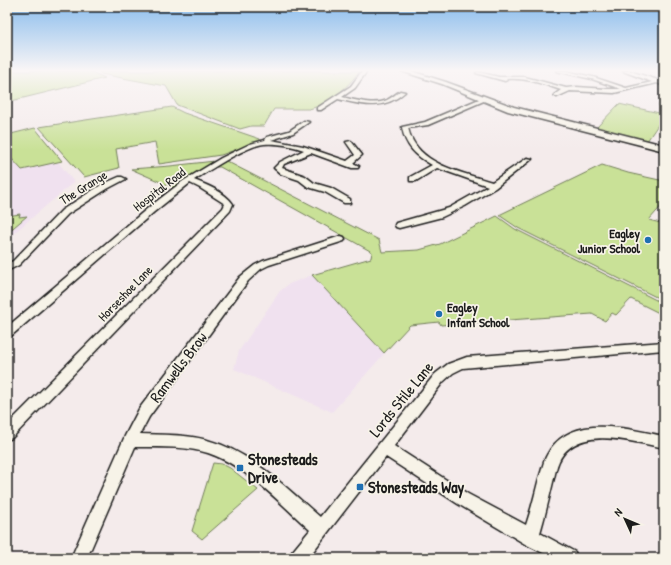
<svg xmlns="http://www.w3.org/2000/svg" width="671" height="565" viewBox="0 0 671 565" font-family="'Patrick Hand',sans-serif">
<style>
.built{fill:#f0e1ef}
.green{fill:#c9e197;stroke:#727e5a}
.lines{fill:none;stroke-linecap:round;stroke-linejoin:round}
.street-casing{stroke:#1c1c1c;stroke-width:3}
.secondary-casing{stroke:#1c1c1c;stroke-width:3}
.street{fill:#f7f3e8;fill-rule:evenodd}
.secondary{fill:#f7f3e8;fill-rule:evenodd}
.poi-dot{fill:#1f6fb2;stroke:#f7f3e8;stroke-width:1.5}
.labels{text-anchor:middle;dominant-baseline:central;stroke-width:3.5;stroke-linejoin:round;paint-order:stroke}
.street-label{font-size:13px;fill:#1c1c1c;stroke:#f7f3e8}
.poi-label{font-size:13px;font-weight:bold;fill:#1c1c1c;stroke:#f7f3e8;text-anchor:end}
.near-street-label{font-size:16px;fill:#1c1c1c;stroke:#f7f3e8}
.near-poi-label{font-size:16px;font-weight:bold;fill:#1c1c1c;stroke:#f7f3e8;text-anchor:start}
</style>
<rect width="100%" height="100%" fill="#f4ebeb"/>
<filter id="ink" filterUnits="userSpaceOnUse"><feTurbulence type="fractalNoise" baseFrequency=".025" numOctaves="2"/><feDisplacementMap in="SourceGraphic" scale="8" xChannelSelector="R" yChannelSelector="G"/><feConvolveMatrix kernelMatrix="1 2 1 2 8 2 1 2 1" color-interpolation-filters="sRGB"/></filter>
<g filter="url(#ink)">
<!-- built -->
<path class="built" d="M7 158 43 165 58 162 74 182 7 239Z
M497 216 515 229 664 304V311L661 314 631 299 616 315 612 313 605 321 592 314 441 325 439 322 410 325 332 412 234 369 239 351 280 291 289 284 312 275 371 258 373 252 419 250 440 244Z"/>
<!-- green -->
<path class="green" d="M7 71H89L105 78 7 102Z
M99 71H359C349 87 327 105 309 109H274L264 126H251L240 129 177 105 166 86 101 74Z
M619 104 664 114V116L647 141 596 128Z
M172 107 184 113 260 139V141L221 155 159 164 155 142 116 149 119 168 84 177 39 127Z
M35 128 62 161 22 170 11 158H7V135Z
M215 161 174 188 131 169 170 166Z
M226 161 379 240 382 252 419 250 440 244 497 216 515 229 664 304V311L661 314 631 299 616 315 612 313 605 321 592 314 441 325 439 322 410 325 384 353 312 275 371 258 372 252 220 167H216Z
M602 165 628 173 664 181V203L649 220 664 224V301L518 228 499 215Z
M20 214 19 217 27 216 7 233V216Z
M213 463 222 464 230 468 258 490 202 539 192 531Z"/>
<g class="lines">
<defs>
<path id="street" d="M362 71H367L355 88 342 97C355 100 374 106 387 100 391 98 396 94 400 91L405 92C384 111 363 105 338 99L321 110H317V108L351 86Z
M556 71H566L593 77 626 88 652 82 623 71H630L664 82V86L657 83 614 93 570 91 557 97 554 95 561 90C543 84 525 77 506 79L507 80 505 81 476 73 478 72 499 77H525L566 88 577 87 607 89H621L592 79Z
M484 97 487 99 486 100 428 125 408 128C416 165 462 172 492 182L527 158 532 159 495 188 465 206 442 217 399 228 396 227 395 225 396 223 449 208 488 186 437 168 416 181H410V177L432 165C416 156 405 146 402 127L425 122Z
M664 103V107L660 105 661 104Z
M304 121 309 122 293 133 271 140 303 146 347 161 355 155 346 142 351 141 362 155 353 163 359 166 358 168H352L311 153 284 164 282 168 305 176 314 183 331 188 350 199V203H344L325 192 308 187 299 180 281 174 274 168 280 162 304 150C292 146 278 143 264 144 246 146 210 170 194 180 207 185 225 192 233 204L230 211 12 438 7 440V425L223 208 225 204 200 188 190 183 154 212 11 336 7 337V327L148 208 183 181 221 158 250 144 265 140 267 137 289 131Z
M119 177H122L126 179 107 189 68 214 19 265 7 271V264L13 261 62 210 101 185Z
M341 236 344 237 345 239 344 241 269 265 261 269 248 281 149 417 140 434C162 435 186 434 207 440 252 452 286 488 320 517L435 374 448 364 467 357 664 342V350L463 368 453 373 443 382 394 446 468 494 526 525C531 510 535 494 539 478 542 471 543 462 547 455 570 412 626 429 664 436V448C633 442 577 424 559 461 556 467 555 475 553 482 549 499 545 516 540 533L575 552 577 558H553L525 544 458 504 386 457 308 558H290L292 552 310 530C281 504 245 465 208 453 185 446 158 447 135 447L87 558H71L125 436 139 409 240 277 255 265 263 261Z"/>
<path id="secondary" d="M401 71H411L446 82 514 107 664 145V151L508 111 442 84Z"/>
</defs>
<!-- street casing -->
<use href="#street" class="street-casing"/>
<!-- secondary casing -->
<use href="#secondary" class="secondary-casing"/>
<!-- street -->
<use href="#street" class="street"/>
<!-- secondary -->
<use href="#secondary" class="secondary"/>
</g>
</g>
<!-- sky -->
<linearGradient id="sky" x2="0" y2="1"><stop stop-color="#89bced"/><stop offset="0.47" stop-color="#faf6f6"/><stop offset="1" stop-color="#faf6f6" stop-opacity="0"/></linearGradient>
<rect width="671" height="150" fill="url(#sky)"/>
<!-- markers -->
<g class="poi-dot">
<circle cx="648" cy="240" r="4"/>
<circle cx="439" cy="314" r="4"/>
<rect x="236" y="464" width="8" height="8" rx="2"/>
<rect x="356" y="483" width="8" height="8" rx="2"/>
</g>
<g class="labels">
<!-- street labels -->
<g class="street-label">
<text transform="translate(83 187) rotate(-32)">The Grange</text>
<text transform="translate(159 189) rotate(-38)">Hospital Road</text>
<text transform="translate(125 293) rotate(-46)">Horseshoe Lane</text>
</g>
<!-- poi labels -->
<g class="poi-label">
<text x="640" y="233">Eagley<tspan x="640" dy="15">Junior School</tspan></text>
<text x="447" y="307" text-anchor="start">Eagley<tspan x="447" dy="15">Infant School</tspan></text>
</g>
<!-- near-street labels -->
<g class="near-street-label">
<text transform="translate(178 367) rotate(-53)">Ramwells Brow</text>
<text transform="translate(401 399) rotate(-51)">Lords Stile Lane</text>
</g>
<!-- near-poi labels -->
<g class="near-poi-label">
<text x="248" y="459">Stonesteads<tspan x="248" dy="18">Drive</tspan></text>
<text x="368" y="487">Stonesteads Way</text>
</g>
</g>
<!-- margin -->
<rect width="671" height="565" fill="none" stroke="#f7f3e8" stroke-width="24"/>
<rect x="12" y="12" width="647" height="541" fill="none" stroke="#1c1c1c" stroke-width="1.5" filter="url(#ink)"/>
<!-- north arrow -->
<g transform="translate(625 519) rotate(314)" stroke="#f7f3e8" stroke-width="3" paint-order="stroke">
<path d="M0-3L7 15L0 10L-7 15Z" fill="#1c1c1c"/>
<text y="-6" font-size="11" font-weight="bold" text-anchor="middle" fill="#1c1c1c">N</text>
</g>
</svg>
